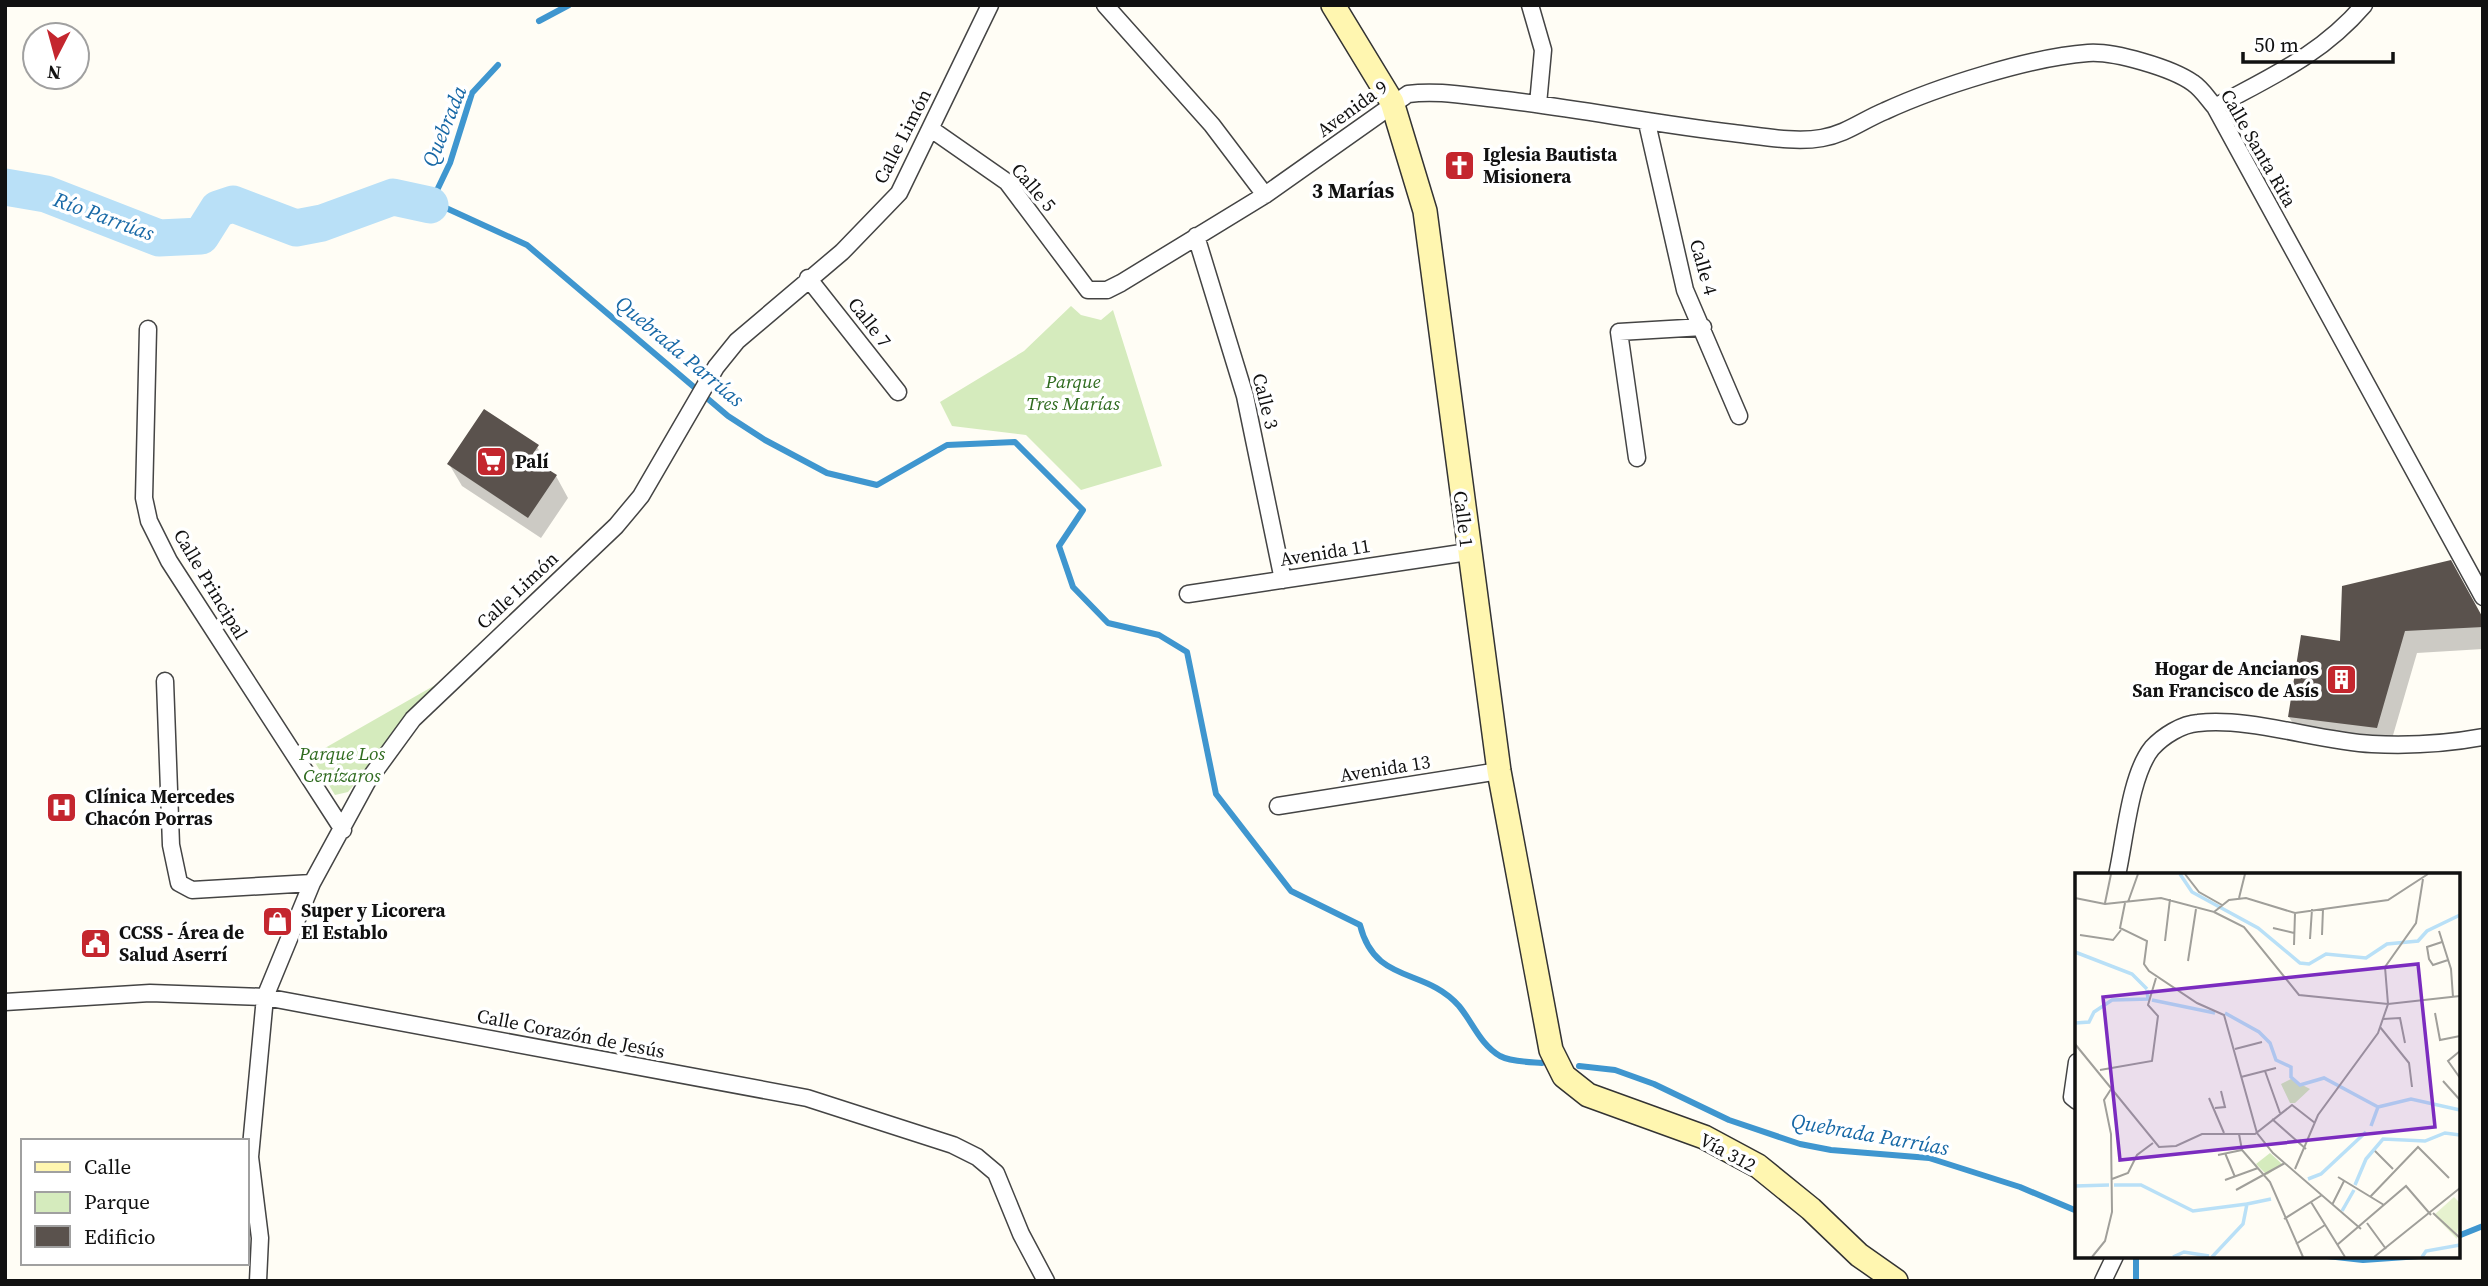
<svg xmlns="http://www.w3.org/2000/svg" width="2488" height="1286" viewBox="0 0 2488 1286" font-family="'Source Serif 4',serif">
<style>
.green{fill:#d5ebbd}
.shadow{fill:#0003}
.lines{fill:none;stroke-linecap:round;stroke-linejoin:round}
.stream{stroke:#3f96cf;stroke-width:6}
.river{stroke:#b9e0f7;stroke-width:37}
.building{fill:#5a524d}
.street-casing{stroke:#444;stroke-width:19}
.secondary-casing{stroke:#333;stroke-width:26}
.street{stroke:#fff;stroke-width:16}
.secondary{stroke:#fff6b0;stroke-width:23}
.labels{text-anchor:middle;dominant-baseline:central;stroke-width:7;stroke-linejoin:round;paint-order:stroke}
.street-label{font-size:19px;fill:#111;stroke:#fff}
.poi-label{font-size:19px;font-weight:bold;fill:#111;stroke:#fff;text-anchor:start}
.park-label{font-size:19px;font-style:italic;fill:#2f6b1f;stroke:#fff}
.water-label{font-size:21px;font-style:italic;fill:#1768a6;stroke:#fff}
.neighbourhood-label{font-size:21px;font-weight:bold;fill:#111;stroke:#fff}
.inset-river{fill:none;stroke:#b9e0f7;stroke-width:3.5}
.inset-road{fill:none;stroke:#a09f9a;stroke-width:2}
.view{fill:#7b2cbf;fill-opacity:0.15;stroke:#7b2cbf;stroke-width:3.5}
.inset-edge{fill:none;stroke:#111;stroke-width:3.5}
</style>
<rect width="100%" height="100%" fill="#fffdf5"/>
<!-- green -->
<path class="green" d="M1071 306 1081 315 1101 320 1113 310 1162 466 1081 490 1026 435 952 426 940 402 1024 351Z
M437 684 348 792 335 795 311 756Z"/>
<!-- shadow -->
<path class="shadow" d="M537 447 550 468 548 471 556 476 568 498 541 538 462 486 449 464Z
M2343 587 2483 620V649L2417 653 2389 749 2302 738 2289 717 2341 643Z"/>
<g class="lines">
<!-- stream -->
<path class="stream" d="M539 21 569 5
M498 65 472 93 450 163 430 205 446 208 527 245 728 416 765 440 827 473 877 485 947 445 1015 442 1083 510 1059 546 1073 587 1108 623 1159 635 1187 652 1216 794 1291 891 1360 925C1375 985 1425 967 1459 1006 1473 1023 1480 1044 1500 1056 1511 1062 1530 1062 1542 1063
M1579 1066 1615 1070 1654 1084 1729 1120 1800 1144 1831 1150 1929 1158 2020 1187 2077 1211
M2458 1236 2483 1226
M2327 1256 2363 1260 2420 1256
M2136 1281V1256"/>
<!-- river -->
<path class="river" d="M5 187 46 194 159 238 201 236 218 209 233 204 296 228 322 223 393 197 430 205"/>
</g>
<!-- building -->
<path class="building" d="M484 409 539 445 530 458 557 475 528 518 447 464Z
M2451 560 2483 618V627L2405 631 2377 728 2288 717 2301 635 2340 641 2342 586Z"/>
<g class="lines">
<defs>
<path id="street" d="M1105 5 1212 125 1265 195
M1530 5 1543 50 1538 104
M2215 107C2272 76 2321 55 2364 5
M1647 123 1685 290 1739 416
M931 129 1007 182 1088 290H1107L1121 283 1265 195 1408 94C1438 90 1467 96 1497 99 1576 108 1654 124 1733 133 1761 136 1794 143 1822 138 1846 134 1863 120 1885 111 1937 87 2031 57 2088 53 2114 51 2172 68 2193 83 2202 89 2208 99 2215 107L2483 597
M1196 236 1245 396 1283 580
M808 278 898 392
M148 329 144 498 149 521 169 561 343 830
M1637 458 1619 332 1703 327
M1188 594 1468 552
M165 681 171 845 179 883 192 890 312 883
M1278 806 1499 771
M2117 875C2125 840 2130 775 2152 748 2163 736 2182 724 2198 723 2251 717 2317 741 2372 744 2410 746 2445 744 2483 737
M5 1002 150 993 265 997 807 1098 953 1145 977 1157 996 1173 1021 1234 1046 1281
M2077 1062 2072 1097 2077 1101
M258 1281 260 1238 250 1157 265 997 312 883 367 782 413 719 616 526 641 496 716 367 737 341 842 252 899 193 990 5
M2103 1281 2115 1256"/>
<path id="secondary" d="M1333 5 1392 102 1425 211 1499 771 1551 1050 1564 1076 1588 1095 1704 1137 1758 1166 1811 1209 1859 1255 1896 1281"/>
</defs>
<!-- street casing -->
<use href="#street" class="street-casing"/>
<!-- secondary casing -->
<use href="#secondary" class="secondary-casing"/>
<!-- street -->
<use href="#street" class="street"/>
<!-- secondary -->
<use href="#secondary" class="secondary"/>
</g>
<!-- icons -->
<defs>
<symbol id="church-square" viewBox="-11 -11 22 22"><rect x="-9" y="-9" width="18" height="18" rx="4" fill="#c4262e" stroke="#fff"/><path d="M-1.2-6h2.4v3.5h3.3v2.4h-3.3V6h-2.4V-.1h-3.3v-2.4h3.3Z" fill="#fff"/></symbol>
<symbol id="supermarket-square" viewBox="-11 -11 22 22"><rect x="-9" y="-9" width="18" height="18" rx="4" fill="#c4262e" stroke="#fff"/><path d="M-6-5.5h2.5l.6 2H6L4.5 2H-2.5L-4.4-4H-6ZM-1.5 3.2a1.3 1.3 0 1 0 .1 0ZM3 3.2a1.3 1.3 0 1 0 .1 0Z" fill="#fff"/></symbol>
<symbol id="building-square" viewBox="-11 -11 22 22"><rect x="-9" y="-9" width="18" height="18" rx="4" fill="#c4262e" stroke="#fff"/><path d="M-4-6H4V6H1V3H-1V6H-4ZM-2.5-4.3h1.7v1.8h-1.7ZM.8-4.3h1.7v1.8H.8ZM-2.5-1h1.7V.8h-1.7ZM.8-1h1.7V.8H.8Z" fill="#fff"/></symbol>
<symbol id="hospital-square" viewBox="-11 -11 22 22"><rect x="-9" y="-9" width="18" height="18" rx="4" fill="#c4262e" stroke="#fff"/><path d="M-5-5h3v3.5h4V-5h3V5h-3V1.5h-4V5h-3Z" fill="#fff"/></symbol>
<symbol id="shop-square" viewBox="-11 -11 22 22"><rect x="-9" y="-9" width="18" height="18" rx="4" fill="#c4262e" stroke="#fff"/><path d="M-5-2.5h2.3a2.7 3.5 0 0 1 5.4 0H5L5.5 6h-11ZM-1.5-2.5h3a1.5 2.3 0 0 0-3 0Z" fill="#fff"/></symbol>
<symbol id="civic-square" viewBox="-11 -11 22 22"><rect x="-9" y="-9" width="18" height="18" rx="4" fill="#c4262e" stroke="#fff"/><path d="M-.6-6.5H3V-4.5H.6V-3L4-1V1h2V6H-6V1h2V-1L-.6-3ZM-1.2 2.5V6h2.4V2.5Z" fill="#fff"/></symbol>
</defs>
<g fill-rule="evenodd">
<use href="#church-square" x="1442" y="148" width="35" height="35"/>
<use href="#supermarket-square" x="474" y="444" width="35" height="35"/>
<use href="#building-square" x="2324" y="662" width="35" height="35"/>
<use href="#hospital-square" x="44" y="790" width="35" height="35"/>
<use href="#shop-square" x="260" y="904" width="35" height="35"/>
<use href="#civic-square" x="78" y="926" width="35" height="35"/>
</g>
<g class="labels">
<!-- street labels -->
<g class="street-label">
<text transform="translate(1352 108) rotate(-36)">Avenida 9</text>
<text transform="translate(902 136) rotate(-63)">Calle Limón</text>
<text transform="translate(2259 148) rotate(60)">Calle Santa Rita</text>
<text transform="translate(1034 187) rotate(49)">Calle 5</text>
<text transform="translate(1704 267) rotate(74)">Calle 4</text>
<text transform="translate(870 322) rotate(52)">Calle 7</text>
<text transform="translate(1266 401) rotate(76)">Calle 3</text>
<text transform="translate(1464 519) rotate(83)">Calle 1</text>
<text transform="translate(1325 552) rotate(-9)">Avenida 11</text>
<text transform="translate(211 584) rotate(59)">Calle Principal</text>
<text transform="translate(517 590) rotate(-43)">Calle Limón</text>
<text transform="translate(1385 768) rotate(-9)">Avenida 13</text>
<text transform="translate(571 1033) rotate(11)">Calle Corazón de Jesús</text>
<text transform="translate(1728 1152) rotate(28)">Vía 312</text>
</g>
<!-- poi labels -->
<g class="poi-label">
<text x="1483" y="154">Iglesia Bautista<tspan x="1483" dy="22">Misionera</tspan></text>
<text x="515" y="461">Palí</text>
<text x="2319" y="668" text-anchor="end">Hogar de Ancianos<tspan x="2319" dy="22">San Francisco de Asís</tspan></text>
<text x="85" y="796">Clínica Mercedes<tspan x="85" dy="22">Chacón Porras</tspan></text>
<text x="301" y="910">Super y Licorera<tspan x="301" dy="22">El Establo</tspan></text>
<text x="119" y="932">CCSS - Área de<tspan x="119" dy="22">Salud Aserrí</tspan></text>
</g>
<!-- park labels -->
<g class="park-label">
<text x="1073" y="381">Parque<tspan x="1073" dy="22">Tres Marías</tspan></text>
<text x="342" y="753">Parque Los<tspan x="342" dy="22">Cenízaros</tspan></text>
</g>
<!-- water labels -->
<g class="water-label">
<text transform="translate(444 126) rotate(-68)">Quebrada</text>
<text transform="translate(104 216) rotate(20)">Río Parrúas</text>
<text transform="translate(680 351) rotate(40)">Quebrada Parrúas</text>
<text transform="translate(1870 1134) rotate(10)">Quebrada Parrúas</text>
</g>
<!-- neighbourhood labels -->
<g class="neighbourhood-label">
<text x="1353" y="190">3 Marías</text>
</g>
</g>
<!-- overview -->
<g transform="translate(2075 873)">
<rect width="385" height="385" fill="#fffdf5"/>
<path d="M216 206 235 216 220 230H215L206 211ZM195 280 207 291 192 302 181 291Z" fill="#d5ebbd"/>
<path d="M379 324 385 330 382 366 359 342Z" fill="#e6f2cf"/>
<path class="inset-river" d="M105 1 117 19 183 55 225 90 234 91 251 81 291 85 312 71 343 68 352 58 385 42M0 79 57 101 72 116M77 127 140 140M150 140 184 159 195 170 201 187 216 194V204L225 212 249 205 303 234 296 253M0 150 14 149 19 139 37 127 73 126 72 117M303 234 336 226 385 237M233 306 246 301 291 259M39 312H66L118 338 172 331M280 312 291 286 308 266 350 268 370 260 385 262M0 313 34 312M267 338 279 317M98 384 109 379 134 383M137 384 168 351 172 331 196 326M347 384 351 378 385 372"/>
<path class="inset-road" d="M110 1 124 19 147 32M0 25 30 31 86 25 139 39 154 27 171 25 220 40 313 27 353 1M164 25 170 1M53 29 63 1M30 30 36 1M50 30 45 55 72 68 69 91 74 98 122 130 149 142 182 260 198 280 286 356M139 39 169 54 224 122 313 131 385 123M198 55 219 60M364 58 376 96 378 124M5 62 38 67 46 57M247 62 248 36M235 66 237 36M90 68 95 26M367 69 352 74 354 86 358 92 373 87M219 72 220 40M113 88 121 36M360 140 365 167 385 163M308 146 325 145 330 170M305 154 334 190 337 214M0 171 84 274 101 273 127 261H180L217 232 240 250M160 176 187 169M385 178 373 188 385 205M25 197 77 188 83 143 73 132 81 105M190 198 205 240M166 204 201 195M368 208 385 227M134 225 149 260M140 235 150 234 146 218M197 246 231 276M164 261 167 277 195 309 228 384M300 278 318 296M150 280 160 304M143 282 167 277M220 296 243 242 303 160 313 131 310 94 341 50 348 6M263 304 309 332M37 306 53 300 62 282 78 270M150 307 183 295M161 317 210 290M295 324 343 274 374 305M236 329 270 384M257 332 269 308M358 340 385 365M209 346 247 322M292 350 311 376M221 371 250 352M262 372 331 313 356 342M17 384 30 368 37 339 36 261 29 227 38 213M299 384 385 315"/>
<path class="view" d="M343 91 360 254 45 287 28 124Z"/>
<rect width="385" height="385" class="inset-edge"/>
</g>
<!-- border -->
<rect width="2488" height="1286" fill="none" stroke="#111111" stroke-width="14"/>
<!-- legend -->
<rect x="21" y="1139" width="228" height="126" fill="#ffffff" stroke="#a0a0a0" stroke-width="2"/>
<rect x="35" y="1162" width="35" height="10" fill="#fff6b0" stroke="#a0a0a0" stroke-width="2"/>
<text x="84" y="1174" font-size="21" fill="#111111">Calle</text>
<rect x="35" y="1192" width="35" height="21" fill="#d5ebbd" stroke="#a0a0a0" stroke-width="2"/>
<text x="84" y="1209" font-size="21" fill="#111111">Parque</text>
<rect x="35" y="1226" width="35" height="21" fill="#5a524d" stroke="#a0a0a0" stroke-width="2"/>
<text x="84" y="1244" font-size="21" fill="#111111">Edificio</text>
<!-- north arrow -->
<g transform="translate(56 56) rotate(186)"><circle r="33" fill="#ffffff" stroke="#a0a0a0" stroke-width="2"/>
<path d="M0-5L12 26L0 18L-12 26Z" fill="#c4262e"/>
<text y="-10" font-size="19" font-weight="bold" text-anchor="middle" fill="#111111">N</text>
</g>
<!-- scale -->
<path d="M2243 52v10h150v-10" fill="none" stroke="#111111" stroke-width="3.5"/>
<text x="2254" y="52" font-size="21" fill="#111111" stroke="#ffffff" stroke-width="5" paint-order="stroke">50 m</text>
</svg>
